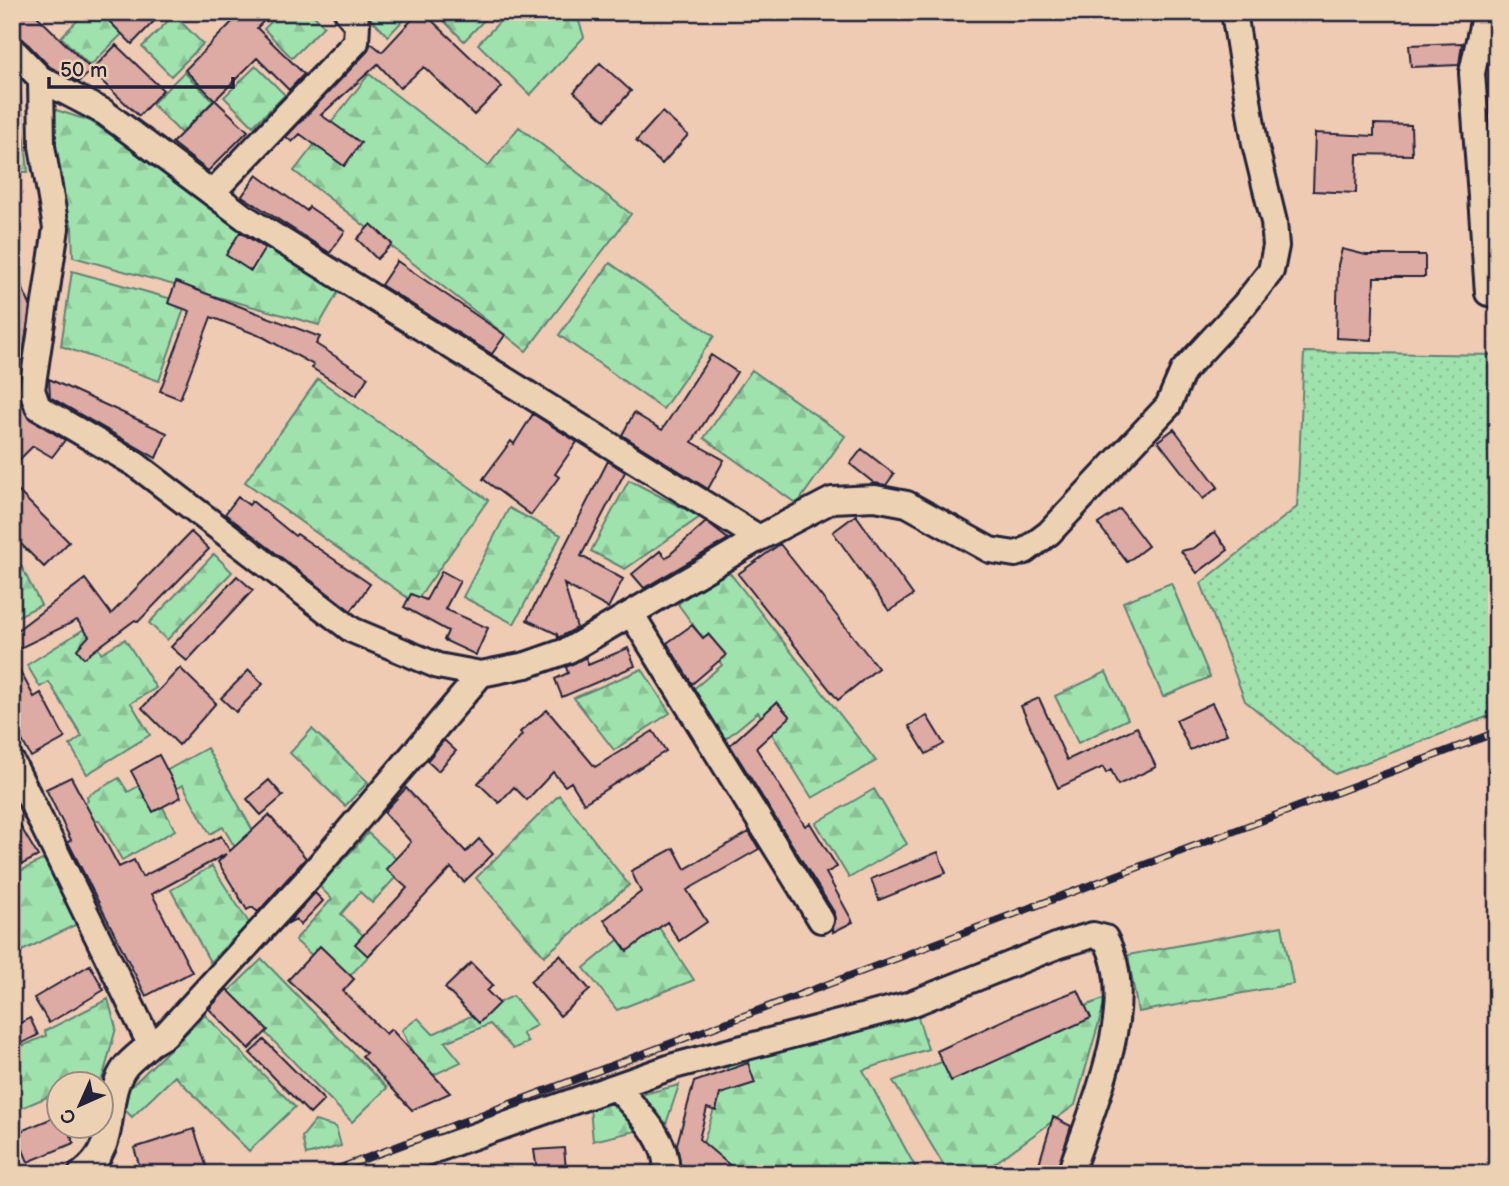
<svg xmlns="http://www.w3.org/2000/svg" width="1509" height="1186" viewBox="0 0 1509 1186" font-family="'Balsamiq Sans',sans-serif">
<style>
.grass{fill:url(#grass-dots);stroke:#618274;stroke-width:2}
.forest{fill:url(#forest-firs);stroke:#618274;stroke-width:2}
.building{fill:#ddaaa4;stroke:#22223b;stroke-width:2}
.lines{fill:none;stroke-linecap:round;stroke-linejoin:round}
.minor-casing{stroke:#22223b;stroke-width:30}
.minor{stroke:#ecd2b3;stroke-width:24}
.rail-casing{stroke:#22223b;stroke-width:8}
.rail{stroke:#ecd2b3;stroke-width:5;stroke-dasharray:16;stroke-linecap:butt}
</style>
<defs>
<pattern id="grass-dots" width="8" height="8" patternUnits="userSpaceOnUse" patternTransform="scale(1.75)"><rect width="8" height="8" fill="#a0e2ad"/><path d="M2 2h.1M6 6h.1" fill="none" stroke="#8ac296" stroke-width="1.8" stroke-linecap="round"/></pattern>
<pattern id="forest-firs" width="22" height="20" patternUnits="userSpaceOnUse" patternTransform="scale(1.75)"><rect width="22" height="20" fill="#a0e2ad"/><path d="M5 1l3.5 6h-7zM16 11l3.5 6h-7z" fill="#8ac296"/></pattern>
</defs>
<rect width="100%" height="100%" fill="#efcbb3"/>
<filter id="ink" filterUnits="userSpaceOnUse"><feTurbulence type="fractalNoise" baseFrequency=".0143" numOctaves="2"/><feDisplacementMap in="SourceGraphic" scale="14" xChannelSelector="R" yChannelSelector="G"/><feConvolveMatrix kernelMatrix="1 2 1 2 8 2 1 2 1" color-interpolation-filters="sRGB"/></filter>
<g filter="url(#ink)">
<!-- grass -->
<path class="grass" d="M1304 352 1497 355V713L1335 774 1245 701 1201 583 1297 507Z"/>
<!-- forest -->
<path class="forest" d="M86 12H100L122 34 90 66 61 37Z
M281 12H310L324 26 292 58 264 29Z
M372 12H411L388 36 368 16Z
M435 12H492L464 41Z
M509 12H576L584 37 530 95 478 44Z
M174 15 203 44 171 76 142 47Z
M256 66 285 95 253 126 224 97Z
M184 72 213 101 181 133 152 104Z
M369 74 488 166 519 127 631 214 526 351 294 171Z
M12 84 20 91 28 172H13Z
M53 109 90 121 341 287 319 325 73 257 72 227 49 162Z
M610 263 714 336 663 409 559 335Z
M72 271 186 303 159 381 61 346Z
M752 370 845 436 797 504 704 438Z
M318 379 488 500 415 603 245 482Z
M629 480 700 517 625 569 591 551Z
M509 508 561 535 514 624 463 597Z
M214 554 232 572 167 640 149 623Z
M17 558 41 605 12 619V561Z
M726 568 876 761 812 798 758 712 723 741 691 691 722 665 678 604Z
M1171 583 1210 677 1163 697 1123 602Z
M86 628 101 653 125 639 156 688 131 703 150 735 87 774 70 745 82 736 49 682 40 687 27 665Z
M642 669 670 713 614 750 574 698Z
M1106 672 1128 719 1078 743 1055 696Z
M312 729 368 782 345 806 290 753Z
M207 748 258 840 237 851 223 827 210 834 183 785 158 798 175 830 122 860 99 820 86 826 76 807 88 801 87 796 119 778 128 792Z
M874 789 907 844 849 878 816 823Z
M559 795 629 885 544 956 476 878Z
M368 833 405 867 372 903 360 892 341 914 376 948 347 979 316 959 295 940 332 899 319 886Z
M44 859 77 924 12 956V875Z
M212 866 249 923 210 962 171 890Z
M650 914 694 980 617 1010 584 968Z
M1282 926 1293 984 1138 1012 1128 955Z
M262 959 387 1088 352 1122 227 993Z
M513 996 537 1025 522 1033 528 1042 513 1049 490 1024 445 1042 461 1062 425 1079 402 1030 418 1018 433 1034Z
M1106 998 1075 1105 980 1174H949L893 1081Z
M108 999 116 1028 101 1084H60L59 1092 12 1112V1050L46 1036 45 1031Z
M917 1014 928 1049 863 1070 919 1174H693L730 1060Z
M205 1015 295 1107 249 1151 175 1076 132 1117 116 1101Z
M679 1085 666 1124 593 1141 590 1108Z
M315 1121 336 1127 341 1146 306 1155 302 1137Z"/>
<!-- building -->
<path class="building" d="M22 12H33L92 70 116 45 163 90 139 116 91 71 79 82 50 67 23 39 12 35V22Z
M100 12H163L132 44Z
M242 12H272L257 28 304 74 289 90 257 58 215 100 185 70Z
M419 12H423L502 87 474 115 424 67 400 88 378 64 321 115 361 143 344 166 300 134 292 142 286 137 367 52 371 43 382 52Z
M1462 43 1459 65 1411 67 1409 45Z
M600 63 631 91 605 120 574 92Z
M215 100 248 131 208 171 172 143Z
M662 112 688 135 662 164 636 141Z
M1374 124 1411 125 1412 155 1357 154 1356 193 1313 191 1315 133 1374 136Z
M257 175 307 211 309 207 345 231 330 253 242 196Z
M371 224 392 244 377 259 357 239Z
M240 232 265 248 251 271 226 255Z
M1342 249 1366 255H1425V277H1374L1372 340 1336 338 1338 265Z
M397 261 505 335 492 354 381 285Z
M12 265 30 305 18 395 30 419 65 440 52 457 33 446 12 467Z
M176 282 320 337 316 344 368 377 356 396 312 368 314 365 263 337 211 317 180 399 160 391 190 311 168 303Z
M711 355 737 372 692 442 724 460 708 489 622 435 634 413 662 430Z
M49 379 167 433 156 458 50 397Z
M533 414 577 442 555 474 559 477 531 515 483 479 511 441 514 444Z
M1174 429 1218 487 1203 499 1158 441Z
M862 449 894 474 886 485 874 483 850 464Z
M608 461 625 472 581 556 623 579 608 608 564 584 577 628 558 638 557 634 527 620Z
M12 485 69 542 44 567 12 535Z
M238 497 249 505 252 501 295 536 297 534 370 584 351 611 225 514Z
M1120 509 1148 546 1127 562 1098 524Z
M856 515 913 595 889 611 833 532Z
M706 522 728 539 644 588 632 574 660 551 666 558Z
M191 532 209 549 138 622 135 620 84 658 77 649 89 636 77 620 12 652V634L85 579 111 614Z
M1215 532 1228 550 1197 573 1181 551 1194 548Z
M780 544 878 668 838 700 738 574Z
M442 571 460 581 445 609 488 628 476 655 444 640 448 631 404 607 411 594 426 600Z
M237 576 253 590 187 661 171 647Z
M692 625 703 638 708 634 726 655 692 684 667 643Z
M628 648 635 666 562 697 555 679 568 673 566 667 586 657 588 665Z
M12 656 34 697 41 693 65 738 31 757 12 722Z
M180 668 216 703 179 745 142 708Z
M249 670 263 684 236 712 221 698Z
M1039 698 1067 760 1137 727 1156 767 1118 785 1111 770 1106 773 1103 767 1058 788 1021 706Z
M777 702 790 717 756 748 805 826 810 823 837 867 826 873 853 922 833 932 834 912 730 745Z
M1212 703 1227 734 1190 750 1176 720Z
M547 710 595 767 653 731 666 751 584 803 571 782 565 786 553 772 527 800 514 787 499 803 478 783 522 735 520 732Z
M927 716 944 744 926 754 909 726Z
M444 740 456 751 438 771 427 761Z
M159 755 181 797 153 812 131 771Z
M71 777 119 867 134 860 142 877 221 836 230 851 269 815 306 858 258 912 252 907 247 910 218 862 226 854 152 894 192 972 146 996 68 842 71 840 46 789Z
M269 780 283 796 261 815 247 799Z
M406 788 466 852 479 839 493 854 464 882 451 868 368 956 355 944 407 888 386 869 411 842 384 812Z
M12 812 38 856 21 865 19 862 12 865Z
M749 832 759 849 687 890 707 922 679 941 667 922 627 951 604 920 641 892 631 871 674 848 685 869Z
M938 852 946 873 879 900 871 879Z
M315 893 323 901 300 925 296 919 287 924Z
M320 946 354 979 343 991 386 1034 391 1029 450 1093 412 1110 362 1056 366 1053 288 980Z
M560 955 590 990 560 1016 530 981Z
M471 963 493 985 487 991 499 1003 479 1023 445 988Z
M90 965 104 990 49 1023 34 998Z
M227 989 268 1030 249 1049 209 1009Z
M1078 990 1091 1018 951 1081 937 1051 1019 1013Z
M30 1018 38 1035 12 1048V1027Z
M264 1040 324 1100 310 1114 250 1053Z
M748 1063 755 1083 720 1094 716 1111 707 1108 699 1139 740 1174H681L677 1144 694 1082Z
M60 1115V1126H67L74 1143 28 1162 16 1133Z
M1053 1117 1071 1126 1056 1174H1036Z
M194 1129 209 1174H142L134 1148Z
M564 1148 566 1169 537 1171 534 1150Z"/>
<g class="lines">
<defs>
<path id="minor" d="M1485 12 1472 73 1488 293
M12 49 41 79 104 112 244 217 759 538
M41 79 42 146 56 228 32 390 38 407 135 464 352 630 438 666 481 674 526 665 569 650 759 538 832 500 875 498 907 504 990 550 1015 554 1025 551 1049 533 1168 406 1183 371 1245 304 1271 271 1276 246 1274 222 1255 144 1234 12
M212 193 356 42 357 24 347 12
M632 615 821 920
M12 762 150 1044C143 1051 133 1058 126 1066 100 1100 123 1144 81 1174
M150 1044 165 1035 306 881 481 674
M616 1087C636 1110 671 1141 666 1174
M366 1174 674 1066 911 1004 1059 945 1093 935 1105 938C1141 1004 1092 1107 1070 1174"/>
</defs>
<!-- minor casing -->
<use href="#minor" class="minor-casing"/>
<!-- minor -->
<use href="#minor" class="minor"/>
<defs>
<path id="rail" d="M316 1174 343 1167 1497 732"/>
</defs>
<!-- rail casing -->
<use href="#rail" class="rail-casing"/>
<!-- rail -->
<use href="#rail" class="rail"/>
</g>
</g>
<!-- margin -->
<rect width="1509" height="1186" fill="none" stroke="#ecd2b3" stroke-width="42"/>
<rect x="21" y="21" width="1467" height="1144" fill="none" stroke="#22223b" stroke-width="2.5" filter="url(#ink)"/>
<!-- north arrow -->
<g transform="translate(80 1105) rotate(225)"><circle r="33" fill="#ecd2b3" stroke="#9b8c83" stroke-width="2"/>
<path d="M0-5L12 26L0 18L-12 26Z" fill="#22223b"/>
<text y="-10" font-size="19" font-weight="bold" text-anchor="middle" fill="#22223b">С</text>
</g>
<!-- scale -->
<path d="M49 77v10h184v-10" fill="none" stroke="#22223b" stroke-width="3.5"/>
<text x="60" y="77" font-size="21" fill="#22223b" stroke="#ecd2b3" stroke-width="5" paint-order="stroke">50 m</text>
</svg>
